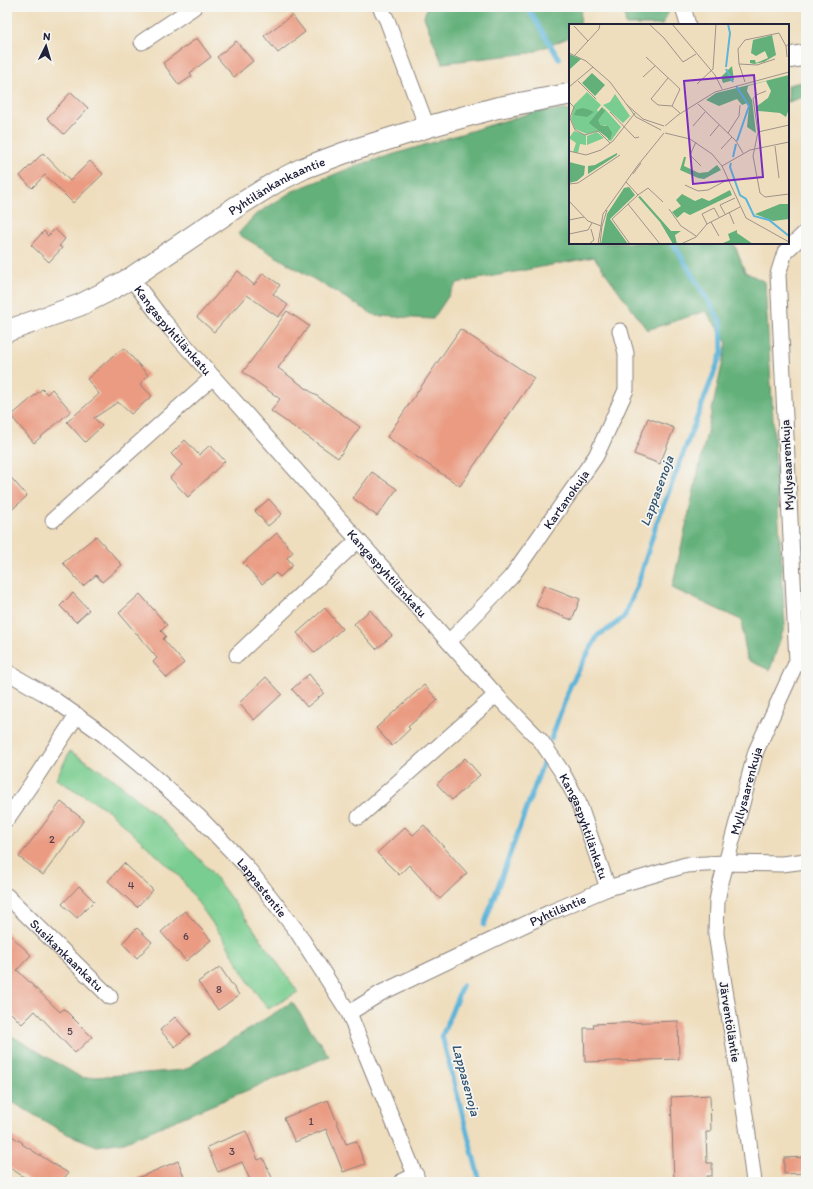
<svg xmlns="http://www.w3.org/2000/svg" width="813" height="1189" viewBox="0 0 813 1189" font-family="Itim,sans-serif">
<style>
.green{fill:#7acd90;stroke:#4e7866}
.forest{fill:#63b07a;stroke:#42695a}
.lines{fill:none;stroke-linecap:round;stroke-linejoin:round}
.stream{stroke:#5cb4d9;stroke-width:5}
.building{fill:#ea9b82}
.street-casing{stroke:#88807c;stroke-width:17}
.secondary-casing{stroke:#88807c;stroke-width:23}
.street{stroke:#fff;stroke-width:15}
.secondary{stroke:#fff;stroke-width:21}
.labels{text-anchor:middle;dominant-baseline:central;stroke-width:3.5;stroke-linejoin:round;paint-order:stroke}
.number-label{font-size:11px;fill:#54404d}
.street-label{font-size:13px;fill:#22223b;stroke:#f6f6f2}
.water-label{font-size:14px;font-style:italic;fill:#365572;stroke:#f6f6f2}
.inset-river{fill:none;stroke:#5cb4d9;stroke-width:2}
.inset-road{fill:none;stroke:#9d938a;stroke-width:1}
.view{fill:#7b2cbf;fill-opacity:0.15;stroke:#7b2cbf;stroke-width:2}
.inset-edge{fill:none;stroke:#22223b;stroke-width:2}
</style>
<rect width="100%" height="100%" fill="#f6f6f2"/>
<filter id="ink" filterUnits="userSpaceOnUse"><feTurbulence type="fractalNoise" baseFrequency=".025" numOctaves="2"/><feDisplacementMap in="SourceGraphic" scale="8" xChannelSelector="R" yChannelSelector="G"/><feConvolveMatrix kernelMatrix="1 2 1 2 8 2 1 2 1" color-interpolation-filters="sRGB"/></filter>
<filter id="wash" filterUnits="userSpaceOnUse"><feTurbulence type="fractalNoise" baseFrequency=".012" numOctaves="4" result="noise"/><feDisplacementMap in="SourceGraphic" scale="16" xChannelSelector="R" yChannelSelector="G"/><feGaussianBlur stdDeviation="0.9" result="paint"/><feColorMatrix in="noise" values="0 0 0 0 0 0 0 0 0 0 0 0 0 0 0 0 0 1.4 0 .05"/><feComposite in="paint" operator="in"/></filter>
<g filter="url(#wash)">
<rect width="100%" height="100%" fill="#efdebe"/>
<!-- green -->
<path class="green" d="M70 751 115 780 165 823 209 869 248 921 298 992 268 1009 249 983 225 941 180 877 108 810 56 779Z"/>
<!-- forest -->
<path class="forest" d="M427 7H581L580 25H570V37L531 53 442 63 424 17Z
M623 7H671L662 25H626Z
M806 81V96L788 102V85Z
M570 110V243H734L745 272 765 282 785 625 770 670 747 660 741 620 672 588 727 343 706 311 647 330 594 257 457 283 433 319 376 316 238 234 255 215 293 191 358 165 537 111Z
M292 1002 329 1056 124 1142 97 1146 65 1133 7 1099V1033L82 1078 184 1070Z"/>
<g class="lines">
<!-- stream -->
<path class="stream" d="M527 7 559 59
M551 739 571 684 598 635 610 628 624 617 639 581 656 525 722 352 721 322 673 243
M484 925 544 761
M462 986 442 1036 480 1182"/>
</g>
<g id="blocks">
<!-- building -->
<path class="building" d="M292 15 305 32 278 53 264 36Z
M197 38 211 57 190 73 192 76 179 85 163 63Z
M236 41 253 61 234 77 217 57Z
M71 92 88 108 64 134 47 118Z
M43 153 70 181 90 161 103 174 73 203 45 175 32 188 20 176Z
M55 229 65 239 59 246 62 248 49 262 31 245 44 231 48 236Z
M238 271 254 285 263 273 280 285 273 294 288 305 278 317 247 295 214 332 197 317Z
M287 311 309 326 278 368 360 427 338 458 271 411 280 399 243 372Z
M460 329 534 378 460 486 387 437Z
M124 348 148 375 140 384 152 396 131 414 118 402 94 418 102 426 85 442 67 422 99 394 87 379 115 354Z
M42 389 47 394 52 389 71 411 34 443 11 416Z
M648 418 674 428 660 464 634 454Z
M185 440 199 455 210 445 225 461 188 497 170 478 182 465 171 454Z
M372 472 397 489 377 516 353 498Z
M7 473 27 496 7 514Z
M269 499 282 514 268 526 255 511Z
M277 533 293 552 287 558 293 565 280 577 276 573 262 584 243 563Z
M96 536 122 565 102 582 96 575 83 586 63 563Z
M544 585 580 599 572 620 536 606Z
M73 593 89 610 76 622 60 606Z
M140 594 167 625 161 631 166 636 163 639 184 663 167 678 153 662 157 658 119 613Z
M325 608 342 629 315 653 297 633Z
M370 610 392 636 376 649 354 624Z
M309 674 324 693 307 707 292 689Z
M266 677 282 694 254 720 239 703Z
M424 685 438 700 408 727 410 729 392 746 376 728Z
M465 758 480 775 452 800 437 784Z
M61 802 84 820 43 875 19 857Z
M424 825 467 873 440 899 409 865 399 875 377 853 405 827 413 835Z
M124 863 153 890 137 907 108 881Z
M79 886 94 901 77 918 62 904Z
M185 911 211 940 186 961 161 932Z
M137 928 152 942 137 958 122 943Z
M7 932 31 955 17 970 60 1012 64 1009 92 1037 75 1053 35 1011 22 1024 7 1009Z
M220 967 239 995 218 1010 198 982Z
M175 1017 190 1034 175 1047 160 1030Z
M678 1021 679 1059 585 1062 584 1028H594L593 1024Z
M710 1095 711 1132H706L707 1163H712V1176H707L708 1182H674L671 1097Z
M328 1100 346 1144 356 1141 365 1164 343 1172 326 1129 295 1142 284 1118Z
M246 1131 258 1160 263 1158 274 1182H251L242 1162 218 1172 207 1147Z
M7 1133 23 1143 22 1144 68 1173 62 1182H32L7 1166Z
M806 1157V1173L784 1174V1158Z
M178 1161 186 1182H128Z"/>
</g>
</g>
<g filter="url(#ink)">
<use href="#blocks" fill-opacity="0" stroke="#88807c" stroke-width="1"/>
<g class="lines">
<defs>
<g id="street">
<path d="M380 7 387 20 427 127"/>
<path d="M683 7 688 25"/>
<path d="M142 42 194 7"/>
<path id="s1" d="M131 278 162 319 213 377 496 695 541 741 562 772 578 801 608 888"/>
<path d="M53 520 213 377"/>
<path id="s2" d="M449 642 511 577 596 456 626 390V353L620 331"/>
<path d="M237 655 358 540"/>
<path id="s3" d="M7 672 52 698 104 735 152 775 198 816 245 865 296 930 349 1013 418 1182"/>
<path d="M359 817 496 695"/>
<path d="M7 819 32 783 77 715"/>
<path id="s4" d="M7 896 110 997"/>
<path id="s5" d="M349 1013 381 993 549 913 608 888 686 865 725 863 782 864 806 861"/>
<path d="M401 1182 416 1175"/>
<path id="s6" d="M754 1182 747 1127 716 934 717 901 720 886 756 751 797 661 778 274 785 252 806 232"/>
</g>
<g id="secondary">
<path d="M788 58 806 55"/>
<path id="s7" d="M7 331 80 305 106 292 131 278 236 207 276 182 304 168 344 153 427 127 496 108 570 94"/>
</g>
</defs>
<!-- street casing -->
<use href="#street" class="street-casing"/>
<!-- secondary casing -->
<use href="#secondary" class="secondary-casing"/>
<!-- street -->
<use href="#street" class="street"/>
<!-- secondary -->
<use href="#secondary" class="secondary"/>
</g>
</g>
<g class="labels">
<!-- number labels -->
<g class="number-label">
<text x="52" y="839">2</text>
<text x="131" y="885">4</text>
<text x="186" y="936">6</text>
<text x="219" y="989">8</text>
<text x="70" y="1031">5</text>
<text x="311" y="1121">1</text>
<text x="232" y="1151">3</text>
</g>
<!-- street labels -->
<g class="street-label">
<text stroke="none"><textPath href="#s7" startOffset="308">Pyhtilänkankaantie</textPath></text>
<text stroke="none"><textPath href="#s1" startOffset="67">Kangaspyhtilänkatu</textPath></text>
<text transform="translate(787 465) rotate(-93)">Myllysaarenkuja</text>
<text stroke="none"><textPath href="#s2" startOffset="185">Kartanokuja</textPath></text>
<text stroke="none"><textPath href="#s1" startOffset="391">Kangaspyhtilänkatu</textPath></text>
<text stroke="none"><textPath href="#s6" startOffset="398">Myllysaarenkuja</textPath></text>
<text stroke="none"><textPath href="#s1" startOffset="715">Kangaspyhtilänkatu</textPath></text>
<text stroke="none"><textPath href="#s3" startOffset="336">Lappastentie</textPath></text>
<text stroke="none"><textPath href="#s5" startOffset="233">Pyhtiläntie</textPath></text>
<text stroke="none"><textPath href="#s4" startOffset="84">Susikankaankatu</textPath></text>
<text transform="translate(730 1022) rotate(81)">Järventöläntie</text>
</g>
<!-- water labels -->
<g class="water-label">
<text transform="translate(657 491) rotate(-70)">Lappasenoja</text>
<text transform="translate(466 1080) rotate(75)">Lappasenoja</text>
</g>
</g>
<!-- overview -->
<g transform="translate(569 24)">
<rect width="220" height="220" fill="#efdebe"/>
<path d="M18 68 32 81 28 86 31 91 35 85 33 82 52 103 42 117 39 116 37 101H30L27 105 31 107 18 110 6 105 2 95 5 81ZM46 70 61 92 54 99 34 81 41 78ZM5 107 17 111V121L11 120 9 129 4 128 7 119 0 114ZM28 108 35 114 18 121V112Z" fill="#7acd90"/>
<path d="M203 11 207 31 195 38 185 40 181 39V36H186L187 39 199 34 196 27 187 32 182 29 184 16ZM0 30 12 35 0 46ZM163 42 165 56 154 59 152 53ZM23 49 36 61 26 72 13 59ZM220 51V85L217 93 211 89 189 87 188 82 199 74 202 67 197 57 179 62 178 67 183 76 187 109 178 103 180 81 178 79 173 81 168 75 150 82 137 76 147 69ZM33 83 36 87 29 96 31 101 39 102 43 109 41 116 20 99ZM13 84 18 85 25 88 18 93 5 91 7 86ZM48 129V131L19 150V142L26 141ZM115 133H117L115 142 130 149 139 148 148 141 152 146 135 155 129 154 111 146ZM0 138 16 142 15 151 8 157 0 159ZM60 163 66 171 41 195 59 220H32L38 190 55 164ZM161 166 163 171 121 191 115 188 108 194 103 188 112 182 107 176 113 170 126 177 133 174 140 177ZM71 172 102 207H112L106 211 108 220H104L91 198 69 173ZM211 180H220V195L204 197 186 190ZM168 206V209L184 220H152L161 216 159 210Z" fill="#63b07a"/>
<path class="inset-river" d="M157 43 161 9 159 0M157 45 164 58M167 62 180 82 168 117M164 133 167 120M162 139 161 143 171 171 177 175 185 192 200 196 220 212"/>
<path class="inset-road" d="M80 0 95 14 114 38 127 30M103 0 146 51 153 65M5 2 19 17M0 29 17 37 41 58 67 93 92 106M6 31 30 5 31 0M77 33 111 65 103 82M218 33 217 22 220 20M170 40 188 41 206 35M74 53 86 42M99 54 82 75 89 81 103 82 111 89M9 57 27 75M176 58 170 40 169 25 176 16 210 9 217 22M128 60 144 45 147 0M0 63 24 43M197 67 187 71 184 75 189 108 184 132 191 169 196 173 220 170M0 78 5 83 1 94 6 106 16 111 29 107 41 119M57 80 74 95 95 102M129 80 167 117 174 129M41 88 66 114 70 113M96 102 109 91 146 68 220 48M124 102 136 88M189 108 220 101M96 109 121 115 143 130 153 142 177 194 220 218M159 109 170 92 171 81M141 112 150 101M127 118 121 131 132 142M206 122 210 154M152 125 163 113M0 127 17 131 32 126 44 117 66 89M153 142 181 126 220 118M64 150 72 139M57 158 69 171 79 164 94 178M0 160 9 159 51 131M116 161 129 167 139 166 160 155M0 177 19 197 32 202M59 180 91 220M100 185 112 202 127 212M160 188 165 200M156 190 151 181 166 174M0 196 15 193M142 198 150 212M138 200 133 190 145 184 150 193M0 210 19 206 23 199M20 220 25 216 22 205M29 220 34 190 69 141 95 109M31 220 33 202 38 186M61 220 43 195 69 171M112 220 127 213 138 200 171 183"/>
<path class="view" d="M185 51 194 153 124 160 115 57Z"/>
<rect width="220" height="220" class="inset-edge"/>
</g>
<!-- margin -->
<rect width="813" height="1189" fill="none" stroke="#f6f6f2" stroke-width="24"/>
<!-- north arrow -->
<g transform="translate(46 46) rotate(5)" stroke="#f6f6f2" stroke-width="3" paint-order="stroke">
<path d="M0-3L7 15L0 10L-7 15Z" fill="#22223b"/>
<text y="-6" font-size="11" font-weight="bold" text-anchor="middle" fill="#22223b">N</text>
</g>
</svg>
